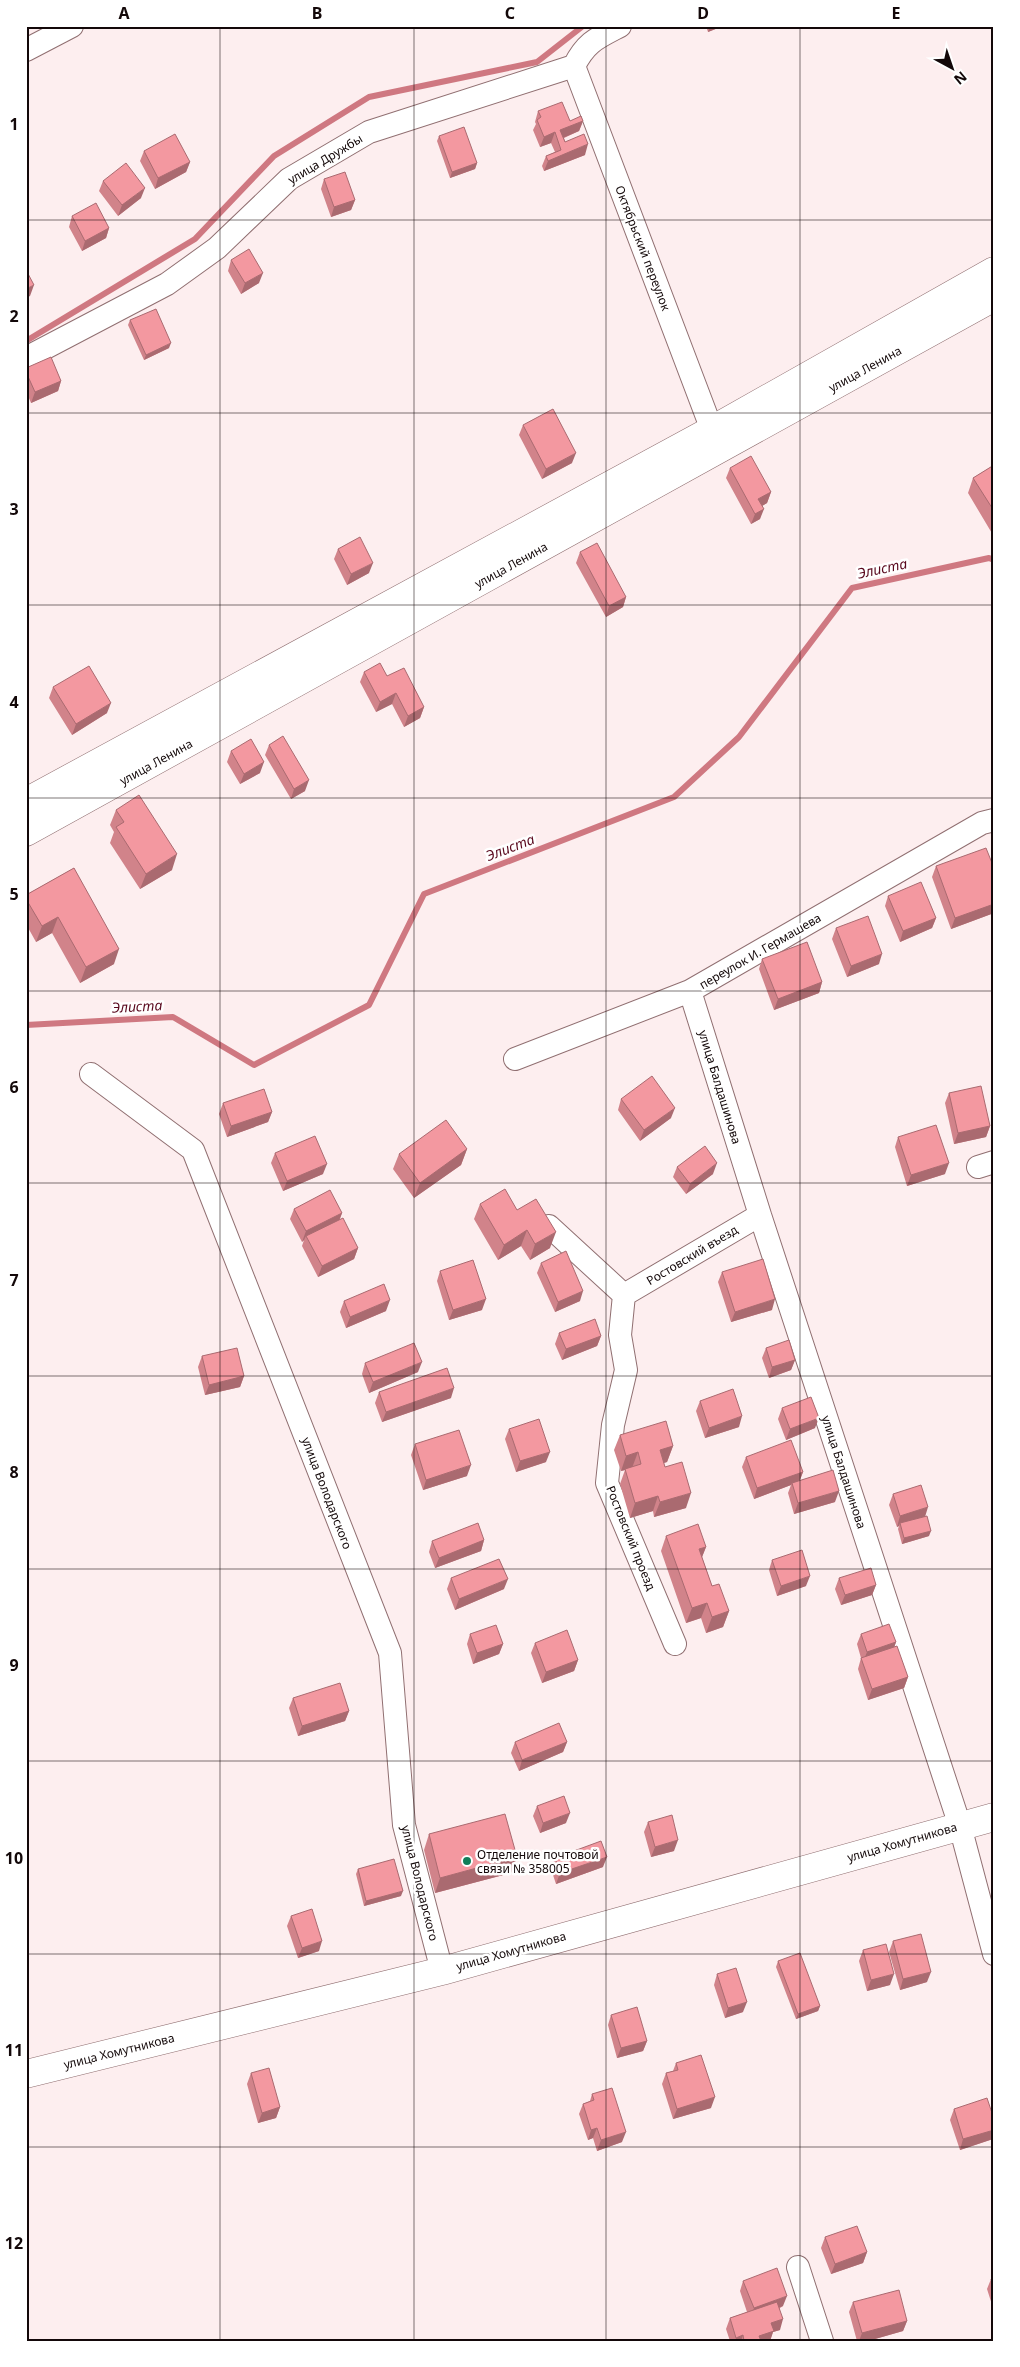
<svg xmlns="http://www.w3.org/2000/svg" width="1020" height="2367" viewBox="0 0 1020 2367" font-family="'Noto Sans',sans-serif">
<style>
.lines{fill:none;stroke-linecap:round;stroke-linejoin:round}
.stream{stroke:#cf7881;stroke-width:6}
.street-casing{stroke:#906f71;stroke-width:24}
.secondary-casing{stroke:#906f71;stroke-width:29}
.primary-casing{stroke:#906f71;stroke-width:29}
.street{stroke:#fff;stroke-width:22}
.secondary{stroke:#fff;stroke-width:28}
.primary{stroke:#fff;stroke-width:28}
.wall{fill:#d1838a}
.shaded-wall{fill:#aa6a70}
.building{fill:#f398a0;stroke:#aa6a70}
.grid{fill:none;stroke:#130809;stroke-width:1;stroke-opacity:0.55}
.poi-dot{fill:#107e59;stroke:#fff;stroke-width:2}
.labels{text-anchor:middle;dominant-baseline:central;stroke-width:5;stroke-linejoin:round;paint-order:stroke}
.street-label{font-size:12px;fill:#130809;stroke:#fff}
.poi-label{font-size:12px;fill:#130809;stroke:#fff;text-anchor:start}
.water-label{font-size:14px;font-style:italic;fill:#59081d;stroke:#fff}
.neatline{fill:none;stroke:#130809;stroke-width:2}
.grid-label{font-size:16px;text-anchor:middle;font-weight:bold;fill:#130809}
</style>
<rect width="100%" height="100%" fill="#fdeeef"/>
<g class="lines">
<!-- stream -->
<path class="stream" d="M26 341 195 239 274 156 369 97 537 62 583 26
M26 1025 173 1017 254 1065 369 1005 424 894 674 797 739 737 852 588 989 558 994 560"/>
<defs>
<path id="street" d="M26 50 72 26
M574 66 712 430
M26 358 167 284 217 248 289 179 369 132 574 66C586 42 597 38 620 26
M690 991 760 1215 960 1826 994 1954
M515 1059 690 991 982 823 994 820
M91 1074 193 1150 390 1653 404 1825 442 1971
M978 1167 994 1162
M549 1226 624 1295
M675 1644 607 1483 613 1425 626 1370 620 1335 624 1295 760 1215
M798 2267 822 2341"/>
<path id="secondary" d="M26 2074 442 1971 994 1817"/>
<path id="primary" d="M26 802 712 430 994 271
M26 832 994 297"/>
</defs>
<!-- street casing -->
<use href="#street" class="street-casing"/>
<!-- secondary casing -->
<use href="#secondary" class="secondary-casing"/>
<!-- primary casing -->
<use href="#primary" class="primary-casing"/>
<!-- street -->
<use href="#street" class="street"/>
<!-- secondary -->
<use href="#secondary" class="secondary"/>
<!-- primary -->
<use href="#primary" class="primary"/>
</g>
<!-- wall -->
<path class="wall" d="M706 26H723L708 32Z
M538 111 570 121H583L579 131 564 138 565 142 585 155 544 171 542 166 546 156 555 152 551 143 540 147 533 130 536 124 535 122Z
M439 136 477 163 475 169 450 178 437 141Z
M144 151 190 162 186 172 155 189 140 161Z
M324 179 355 200 351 210 331 217 321 189Z
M103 181 141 198 118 216 99 191Z
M72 216 109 228 106 238 82 251 69 227Z
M231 260 259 283 241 294 228 271Z
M130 320 169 348 144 360 128 325Z
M26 368 61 381 58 391 31 403 26 391Z
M523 425 572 463 542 479 519 435Z
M994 465V534L993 535 968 493 973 478Z
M730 468 771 492 767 503 762 506 760 519 751 524 726 478Z
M338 549 369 573 347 585 334 559Z
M580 552 626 597 623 607 606 617 576 563Z
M364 672 387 676 424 707 420 718 404 727 392 704 376 712 360 682Z
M53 687 107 713 72 735 49 698Z
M269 745 305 791 291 799 265 755Z
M231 751 260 773 240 784 227 762Z
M116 810 172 870 140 889 110 843 114 832 110 825Z
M936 866 994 868V913L951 929 932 877Z
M74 868 114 964 80 983 52 933 36 942 26 924V895Z
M888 896 936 918 932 928 900 942 885 906Z
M836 928 879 964 847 977 832 939Z
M762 959 822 982 819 993 774 1010 759 969Z
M949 1093 990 1126 986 1137 954 1144 945 1103Z
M621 1099 671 1118 640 1141 618 1110Z
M223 1103 272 1112 268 1122 227 1137 219 1114Z
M898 1137 945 1174 907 1186 895 1147Z
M467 1149 461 1165 414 1198 393 1169 399 1154Z
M275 1153 323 1174 283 1191 271 1163Z
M677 1167 713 1174 686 1194 673 1177Z
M480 1204 517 1210 550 1248 530 1260 521 1246 498 1260 474 1219Z
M294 1209 342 1213 340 1219 358 1248 354 1259 318 1277 302 1246 304 1240 302 1242 290 1219Z
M541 1263 580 1301 555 1312 537 1273Z
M440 1271 482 1310 449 1320 437 1281Z
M722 1272 772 1310 731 1322 718 1282Z
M344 1301 386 1311 346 1328 340 1312Z
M559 1333 601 1336 597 1346 562 1360 555 1344Z
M766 1348 795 1360 791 1370 769 1378 762 1358Z
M202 1356 244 1376 240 1387 205 1395 198 1367Z
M365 1363 418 1372 369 1393 362 1374Z
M379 1392 451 1398 382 1422 375 1403Z
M700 1401 739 1427 705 1438 696 1411Z
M782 1408 815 1428 786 1440 778 1419Z
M509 1429 546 1462 516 1472 505 1439Z
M620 1435 673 1446 667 1462 663 1463 665 1467 686 1508 654 1517 653 1511 630 1518 620 1484 625 1470 621 1471 614 1450Z
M415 1444 467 1476 423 1490 411 1455Z
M746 1457 803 1472 800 1480 835 1502 794 1514 788 1493 791 1485 754 1499 742 1467Z
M893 1494 925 1517 929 1536 902 1544 898 1529 899 1526 897 1527 889 1505Z
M666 1536 706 1547 702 1557 712 1586 729 1611 723 1627 706 1633 701 1618 686 1623 661 1551Z
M484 1540 481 1551 435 1568 429 1552 432 1541Z
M772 1560 806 1586 777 1596 769 1570Z
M451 1578 504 1589 455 1610 447 1589Z
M839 1578 876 1585 872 1595 841 1605 835 1589Z
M470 1634 503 1644 499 1654 473 1664 467 1644Z
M861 1634 896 1642 894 1648 908 1677 904 1688 868 1700 858 1669 861 1658 857 1644Z
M535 1643 578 1660 574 1671 542 1683 531 1653Z
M293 1698 349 1711 345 1721 298 1736 289 1708Z
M515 1742H567L563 1752 519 1771 511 1753Z
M537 1806 566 1823 540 1833 533 1816Z
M648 1822 674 1851 651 1857 644 1832Z
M429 1834 517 1857 511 1873 435 1893 424 1850Z
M555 1858 603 1867 556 1884 551 1869Z
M358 1869 401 1896 364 1906 356 1874Z
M291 1916 319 1951 298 1958 287 1926Z
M893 1941 927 1982 900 1990 889 1952Z
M863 1950 890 1985 867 1991 859 1961Z
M778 1961 820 2006 818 2011 796 2019 776 1967Z
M717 1974 743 2012 725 2018 714 1985Z
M611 2015 647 2041 643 2051 617 2058 608 2025Z
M676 2063 711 2108 673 2119 662 2084 666 2073 673 2071Z
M251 2073 280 2107 276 2118 258 2123 247 2084Z
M592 2094 622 2142 597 2151 593 2138 588 2140 579 2114 583 2104 590 2101Z
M954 2109 994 2119V2137L993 2139 960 2150 950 2120Z
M825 2237 867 2252 863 2263 831 2274 821 2248Z
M994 2278V2311L987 2289 991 2279Z
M743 2281 783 2306 780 2308V2330L773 2332 770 2341H730L726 2329 730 2318 747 2312 740 2291Z
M853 2302 907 2321 903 2331 868 2341H857L849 2312Z"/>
<!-- shaded-wall -->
<path class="shaded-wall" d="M710 26H723L708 32Z
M583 121 579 131 558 140 560 130Z
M555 132 551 143 540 147 544 137Z
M588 144 585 155 544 171 548 161Z
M190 162 186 172 155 189 158 178Z
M477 163 475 169 450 178 452 172Z
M145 188 141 198 118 216 122 205Z
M355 200 351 210 331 217 334 207Z
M109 228 106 238 82 251 85 241Z
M263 273 259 283 241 294 245 283Z
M34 285 30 296 26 298V289Z
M171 343 169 348 144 360 146 355Z
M61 381 58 391 31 403 35 392Z
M576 453 572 463 542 479 546 469Z
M771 492 767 503 755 510 758 499Z
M764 509 760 519 751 524 755 514Z
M373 563 369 573 347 585 351 574Z
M626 597 623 607 606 617 609 606Z
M396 693 392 704 376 712 380 702Z
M111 703 107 713 72 735 76 724Z
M424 707 420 718 404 727 408 716Z
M264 762 260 773 240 784 244 774Z
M309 780 305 791 291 799 294 789Z
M177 854 172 870 140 889 146 874Z
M994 904V913L951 929 955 918Z
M58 917 52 933 36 942 42 926Z
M936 918 932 928 900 942 903 931Z
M119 949 114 964 80 983 86 967Z
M882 954 879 964 847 977 851 966Z
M822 982 819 993 774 1010 778 999Z
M675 1108 671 1118 640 1141 644 1130Z
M272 1112 268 1122 227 1137 231 1126Z
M990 1126 986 1137 954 1144 958 1133Z
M467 1149 461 1165 414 1198 420 1183Z
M717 1163 713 1174 686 1194 690 1184Z
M949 1163 945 1174 907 1186 911 1175Z
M327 1164 323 1174 283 1191 287 1181Z
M342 1213 338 1223 306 1236 304 1240 302 1242 306 1231Z
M527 1230 521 1246 498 1260 504 1245Z
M556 1232 550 1248 530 1260 535 1244Z
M358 1248 354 1259 318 1277 322 1266Z
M583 1291 580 1301 555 1312 558 1302Z
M486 1299 482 1310 449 1320 453 1310Z
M775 1299 772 1310 731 1322 735 1312Z
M390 1300 386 1311 346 1328 350 1317Z
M601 1336 597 1346 562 1360 566 1349Z
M795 1360 791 1370 769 1378 772 1367Z
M422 1362 418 1372 369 1393 373 1382Z
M244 1376 240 1387 205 1395 209 1385Z
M454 1388 451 1398 382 1422 386 1412Z
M742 1416 739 1427 705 1438 709 1428Z
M819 1418 815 1428 786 1440 790 1429Z
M673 1446 667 1462 654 1466 660 1450Z
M550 1452 546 1462 516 1472 520 1461Z
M638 1452 632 1468 625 1469V1470L621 1471 626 1456Z
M471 1465 467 1476 423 1490 426 1480Z
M803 1472 799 1482 792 1483 791 1485 754 1499 757 1488Z
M839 1491 835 1502 794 1514 798 1503Z
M691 1493 686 1508 654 1517 660 1502Z
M658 1496 653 1511 630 1518 635 1503Z
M928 1507 925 1517 900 1523 899 1526 897 1527 900 1516Z
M931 1531 929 1536 902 1544 904 1538Z
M484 1540 481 1551 435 1568 439 1558Z
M706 1547 700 1562 699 1549Z
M810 1576 806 1586 777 1596 781 1586Z
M508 1579 504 1589 455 1610 459 1599Z
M876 1585 872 1595 841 1605 845 1595Z
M707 1603 701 1618 686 1623 692 1608Z
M729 1611 723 1627 706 1633 712 1617Z
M896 1642 892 1653 863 1662 867 1652Z
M503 1644 499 1654 473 1664 477 1653Z
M578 1660 574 1671 542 1683 546 1672Z
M908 1677 904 1688 868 1700 872 1689Z
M349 1711 345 1721 298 1736 302 1726Z
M567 1742 563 1752 519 1771 522 1760Z
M570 1813 566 1823 540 1833 543 1823Z
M678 1840 674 1851 651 1857 655 1847Z
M517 1857 511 1873 435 1893 440 1878Z
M607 1857 603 1867 556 1884 560 1873Z
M403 1891 401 1896 364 1906 366 1901Z
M322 1941 319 1951 298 1958 302 1948Z
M931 1972 927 1982 900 1990 903 1979Z
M894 1974 890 1985 867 1991 871 1980Z
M747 2002 743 2012 725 2018 728 2008Z
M820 2006 818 2011 796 2019 798 2014Z
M647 2041 643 2051 617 2058 621 2048Z
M715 2097 711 2108 673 2119 677 2109Z
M280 2107 276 2118 258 2123 262 2113Z
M597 2128 593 2138 588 2140 591 2130Z
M994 2130 993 2139 960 2150 963 2139Z
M626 2132 622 2142 597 2151 601 2140Z
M867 2252 863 2263 831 2274 835 2264Z
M787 2296 783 2306 750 2319 754 2308Z
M783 2319 780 2330 773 2332 770 2341H758L759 2336 771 2323Z
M907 2321 903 2331 868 2341H859L862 2333Z
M743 2335 741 2341H735L736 2338Z"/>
<!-- building -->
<path class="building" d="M562 102 570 121 581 116 583 121 560 130 565 142 584 134 588 144 548 161 546 156 561 150 555 132 544 137 537 120 541 117 538 111Z
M464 127 477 163 452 172 439 136Z
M175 134 190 162 158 178 144 151Z
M126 163 145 188 122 205 103 181Z
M345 172 355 200 334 207 324 179Z
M96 203 109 228 85 241 72 216Z
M249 249 263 273 245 283 231 260Z
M26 270 34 285 26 289Z
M156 309 171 343 146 355 130 320Z
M51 357 61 381 35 392 26 372V368Z
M553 409 576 453 546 469 523 425Z
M751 456 771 492 758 499 764 509 755 514 730 468Z
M994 465V511L973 478Z
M360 537 373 563 351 574 338 549Z
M597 543 626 597 609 606 580 552Z
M380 663 387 676 404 668 424 707 408 716 396 693 380 702 364 672Z
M89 666 111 703 76 724 53 687Z
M283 736 309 780 294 789 269 745Z
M251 739 264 762 244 774 231 751Z
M139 795 177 854 146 874 116 827 124 822 116 810Z
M986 848 994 868V904L955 918 936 866Z
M74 868 119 949 86 967 58 917 42 926 26 899V895Z
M921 882 936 918 903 931 888 896Z
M868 916 882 954 851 966 836 928Z
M807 942 822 982 778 999 762 959Z
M652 1076 675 1108 644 1130 621 1099Z
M981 1086 990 1126 958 1133 949 1093Z
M264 1089 272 1112 231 1126 223 1103Z
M446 1120 467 1149 420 1183 399 1154Z
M936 1125 949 1163 911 1175 898 1137Z
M315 1136 327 1164 287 1181 275 1153Z
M705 1146 717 1163 690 1184 677 1167Z
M505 1189 517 1210 536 1199 556 1232 535 1244 527 1230 504 1245 480 1204Z
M330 1190 342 1213 306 1231 294 1209Z
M343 1218 358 1248 322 1266 306 1236Z
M566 1251 583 1291 558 1302 541 1263Z
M763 1259 775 1299 735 1312 722 1272Z
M473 1260 486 1299 453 1310 440 1271Z
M384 1284 390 1300 350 1317 344 1301Z
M595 1319 601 1336 566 1349 559 1333Z
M789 1340 795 1360 772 1367 766 1348Z
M414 1343 422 1362 373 1382 365 1363Z
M237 1348 244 1376 209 1385 202 1356Z
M447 1368 454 1388 386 1412 379 1392Z
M733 1389 742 1416 709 1428 700 1401Z
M811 1397 819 1418 790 1429 782 1408Z
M539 1419 550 1452 520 1461 509 1429Z
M666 1421 673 1446 660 1450 665 1467 682 1462 691 1493 660 1502 658 1496 635 1503 625 1469 641 1464 638 1452 626 1456 620 1435Z
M459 1430 471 1465 426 1480 415 1444Z
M791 1440 803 1472 757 1488 746 1457Z
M833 1470 839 1491 798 1503 792 1483Z
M921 1485 928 1507 900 1516 893 1494Z
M927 1516 931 1531 904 1538 900 1523Z
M478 1523 484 1540 439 1558 432 1541Z
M698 1524 706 1547 699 1549 712 1586 719 1584 729 1611 712 1617 707 1603 692 1608 666 1536Z
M802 1550 810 1576 781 1586 772 1560Z
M499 1559 508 1579 459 1599 451 1578Z
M871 1568 876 1585 845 1595 839 1578Z
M889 1624 896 1642 867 1652 861 1634Z
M496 1625 503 1644 477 1653 470 1634Z
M567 1630 578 1660 546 1672 535 1643Z
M897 1646 908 1677 872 1689 861 1658Z
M340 1683 349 1711 302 1726 293 1698Z
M559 1723 567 1742 522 1760 515 1742Z
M564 1796 570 1813 543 1823 537 1806Z
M505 1814 517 1857 440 1878 429 1834Z
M672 1815 678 1840 655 1847 648 1822Z
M601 1841 607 1857 560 1873 555 1858Z
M394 1859 403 1891 366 1901 358 1869Z
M312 1909 322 1941 302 1948 291 1916Z
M921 1934 931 1972 903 1979 893 1941Z
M886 1944 894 1974 871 1980 863 1950Z
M800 1953 820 2006 798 2014 778 1961Z
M736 1968 747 2002 728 2008 717 1974Z
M637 2007 647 2041 621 2048 611 2015Z
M701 2055 715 2097 677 2109 666 2073 678 2070 676 2063Z
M269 2068 280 2107 262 2113 251 2073Z
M612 2088 626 2132 601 2140 597 2128 591 2130 583 2104 594 2100 592 2094Z
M987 2098 994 2119V2130L963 2139 954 2109Z
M857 2226 867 2252 835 2264 825 2237Z
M777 2268 787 2296 754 2308 743 2281Z
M994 2278V2288L991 2279Z
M899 2290 907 2321 862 2333 853 2302Z
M777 2302 783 2319 771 2323 774 2331 759 2336 761 2341H744L743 2335 736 2338 730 2318Z"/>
<!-- grid -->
<path class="grid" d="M220 26V2341M414 26V2341M606 26V2341M800 26V2341M26 220H994M26 413H994M26 605H994M26 798H994M26 991H994M26 1183H994M26 1376H994M26 1569H994M26 1761H994M26 1954H994M26 2147H994"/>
<!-- markers -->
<circle class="poi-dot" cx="467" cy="1861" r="5"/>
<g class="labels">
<!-- street labels -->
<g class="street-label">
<text transform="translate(325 159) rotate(-31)">улица Дружбы</text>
<text transform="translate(643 248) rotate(69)">Октябрьский переулок</text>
<text transform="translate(865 369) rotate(-29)">улица Ленина</text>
<text transform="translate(511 565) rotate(-29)">улица Ленина</text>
<text transform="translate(156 762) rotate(-29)">улица Ленина</text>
<text transform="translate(760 951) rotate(-30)">переулок И. Гермашева</text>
<text transform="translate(720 1087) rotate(73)">улица Балдашинова</text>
<text transform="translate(692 1255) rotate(-31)">Ростовский въезд</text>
<text transform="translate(844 1472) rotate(72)">улица Балдашинова</text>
<text transform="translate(327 1493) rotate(69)">улица Володарского</text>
<text transform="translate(631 1538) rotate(68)">Ростовский проезд</text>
<text transform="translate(902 1842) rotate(-16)">улица Хомутникова</text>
<text transform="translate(420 1883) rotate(76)">улица Володарского</text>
<text transform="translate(511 1951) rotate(-16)">улица Хомутникова</text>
<text transform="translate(119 2051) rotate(-14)">улица Хомутникова</text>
</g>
<!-- poi labels -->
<g class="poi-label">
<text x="477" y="1854">Отделение почтовой<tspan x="477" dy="14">связи № 358005</tspan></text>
</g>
<!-- water labels -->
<g class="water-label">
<text transform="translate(882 568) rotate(-12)">Элиста</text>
<text transform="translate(510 847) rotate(-21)">Элиста</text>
<text transform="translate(137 1006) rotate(-3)">Элиста</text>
</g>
</g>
<!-- border -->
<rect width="1020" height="2367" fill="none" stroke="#ffffff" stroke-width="55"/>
<!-- north arrow -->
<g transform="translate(952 68) rotate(140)" stroke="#ffffff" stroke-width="4" paint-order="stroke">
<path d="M0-4L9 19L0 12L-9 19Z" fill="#130809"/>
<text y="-8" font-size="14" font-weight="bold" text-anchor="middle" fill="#130809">N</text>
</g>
<rect x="28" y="28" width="964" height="2312" class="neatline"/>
<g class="grid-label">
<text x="124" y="19">A</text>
<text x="317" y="19">B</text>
<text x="510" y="19">C</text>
<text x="703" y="19">D</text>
<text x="896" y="19">E</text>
<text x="14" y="130">1</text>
<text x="14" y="322">2</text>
<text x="14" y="515">3</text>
<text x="14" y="708">4</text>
<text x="14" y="900">5</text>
<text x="14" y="1093">6</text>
<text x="14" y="1286">7</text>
<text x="14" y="1478">8</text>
<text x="14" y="1671">9</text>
<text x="14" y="1864">10</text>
<text x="14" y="2056">11</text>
<text x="14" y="2249">12</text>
</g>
</svg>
